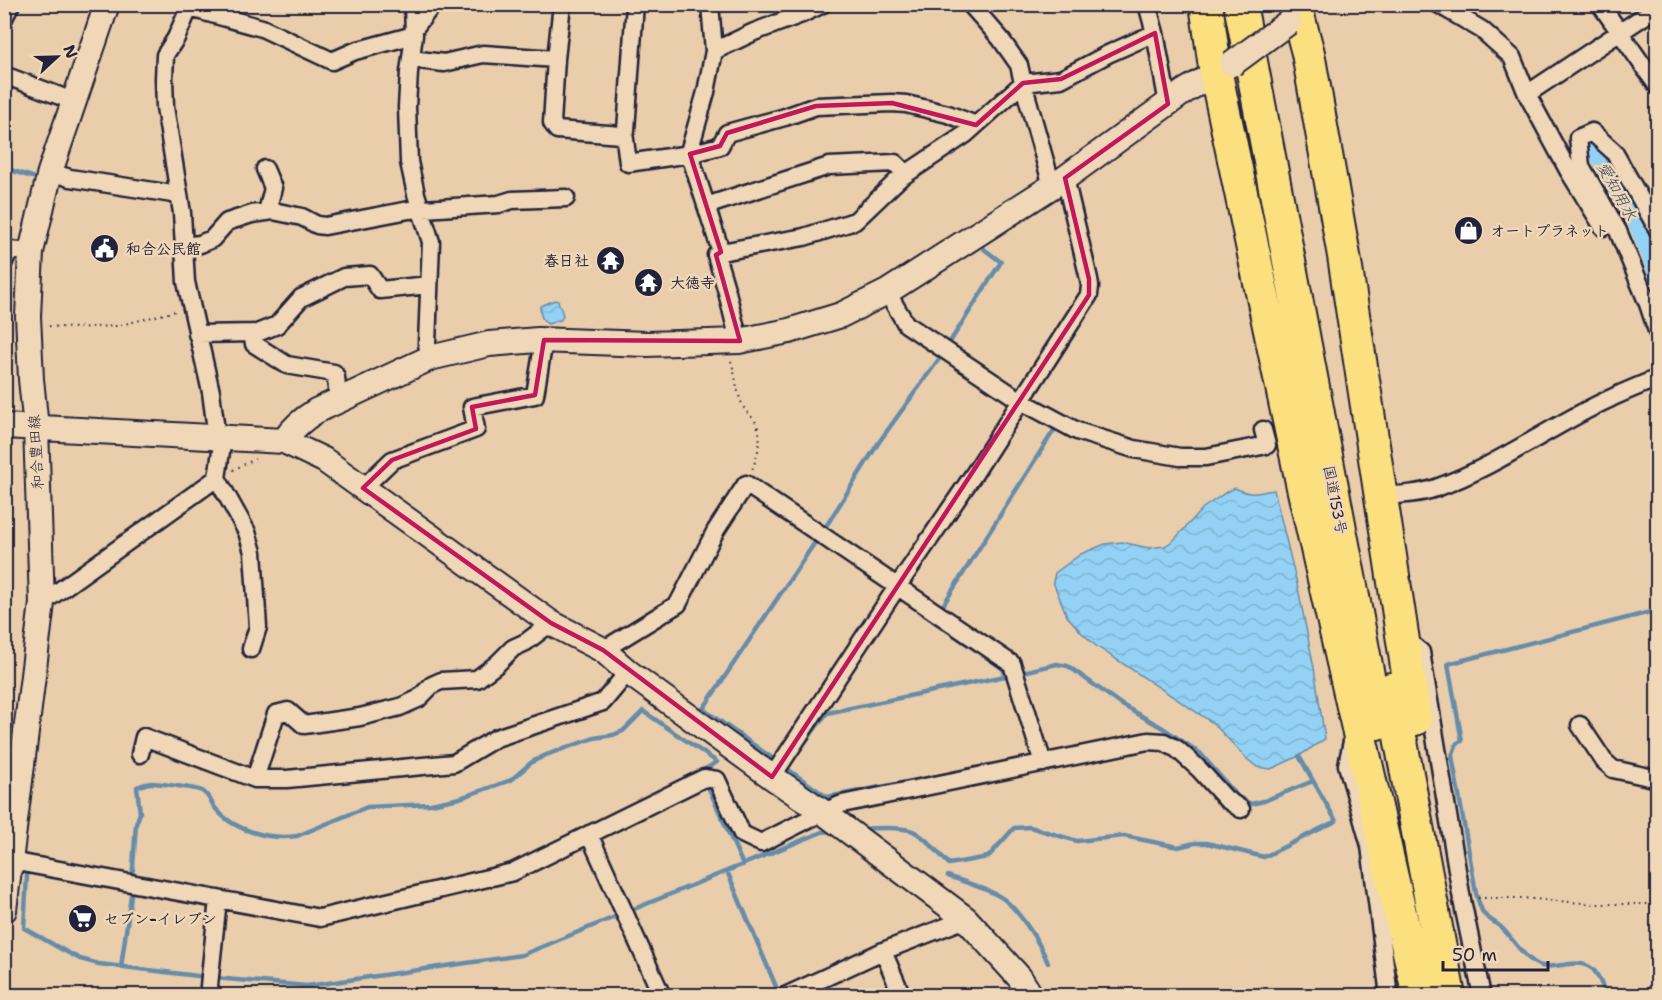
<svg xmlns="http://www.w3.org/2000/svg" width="1662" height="1000" viewBox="0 0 1662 1000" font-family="'Shantell Sans','Klee One',sans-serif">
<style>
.water{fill:url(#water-waves);stroke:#668caa;stroke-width:1.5}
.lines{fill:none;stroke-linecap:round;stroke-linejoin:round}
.stream{stroke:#668caa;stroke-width:4.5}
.canal{stroke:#93d2f4;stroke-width:15}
.street-casing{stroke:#22223b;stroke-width:21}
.secondary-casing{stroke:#22223b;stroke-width:28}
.highway-casing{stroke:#22223b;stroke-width:36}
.path{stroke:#22223b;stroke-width:2;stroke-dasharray:1.5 4.5;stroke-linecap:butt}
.street{stroke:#efd7b7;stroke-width:16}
.secondary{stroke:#efd7b7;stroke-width:24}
.highway{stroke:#fce080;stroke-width:32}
.secondary-bridge-casing{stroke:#22223b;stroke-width:28;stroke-linecap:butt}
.secondary-bridge{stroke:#efd7b7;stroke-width:24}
.marked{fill:none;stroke:#c2185b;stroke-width:4.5;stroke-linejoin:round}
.labels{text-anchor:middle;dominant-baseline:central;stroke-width:5;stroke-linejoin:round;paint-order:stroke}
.poi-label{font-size:15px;font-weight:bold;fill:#22223b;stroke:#efd7b7;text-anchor:start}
.street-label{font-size:15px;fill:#22223b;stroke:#efd7b7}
.water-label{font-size:16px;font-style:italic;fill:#394560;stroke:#efd7b7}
</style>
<defs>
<pattern id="water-waves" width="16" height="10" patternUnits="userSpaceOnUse" patternTransform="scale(1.5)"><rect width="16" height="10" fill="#93d2f4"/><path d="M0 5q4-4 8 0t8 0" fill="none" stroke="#7eb4d2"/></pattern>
</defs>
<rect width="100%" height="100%" fill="#eaceab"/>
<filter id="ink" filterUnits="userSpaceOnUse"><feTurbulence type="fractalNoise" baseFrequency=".0167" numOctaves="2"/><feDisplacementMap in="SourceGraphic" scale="12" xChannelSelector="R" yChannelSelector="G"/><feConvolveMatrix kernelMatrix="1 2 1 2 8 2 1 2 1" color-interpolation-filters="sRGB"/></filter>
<g filter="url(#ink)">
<!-- water -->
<path class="water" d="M555 300 558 301 563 315 561 320 548 324C541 321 540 313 540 306Z
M1235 488C1254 497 1256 492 1274 490L1298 588 1314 668 1325 739 1299 756 1271 769 1257 767 1247 759 1213 723 1096 646 1081 632 1067 616 1053 582 1055 573 1081 554 1105 544 1122 542 1149 548 1165 546 1174 540 1203 508 1225 493Z"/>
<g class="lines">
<!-- stream -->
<path class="stream" d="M4 168 32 177
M940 610 1056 427
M936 617 933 621 996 664 1003 669 1006 676
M1019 673 1057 664 1068 666 1122 705 1163 728 1200 753 1238 797 1251 804 1264 801 1313 781
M797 753 827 713 1010 675
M939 776 827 797 703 709 830 520 879 442 939 359 1001 262 984 249
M706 782 743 865
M859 829C873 828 900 826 913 831 927 838 938 853 949 864L988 857 1014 828 1030 827 1077 841 1124 836 1178 847 1195 843H1207L1264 857 1336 821 1299 756
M727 871 780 996
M27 875 24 928 63 950 80 959 99 964 206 977
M948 876C964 882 982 887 997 895 1016 904 1040 943 1048 963
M121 967 131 895 136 824 140 813 137 787C141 786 146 783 151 783 159 783 195 788 202 791 210 796 211 803 216 809 234 831 270 840 297 836L367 807 431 804 460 798 511 780 532 762 546 755 594 738 613 735 623 731 643 711 717 762 702 771 703 774
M215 978 307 986 522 955 822 832 833 831
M1608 996C1601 987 1599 971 1588 966 1574 959 1557 969 1542 966 1527 963 1513 939 1502 928 1497 923 1489 920 1484 914 1480 908 1478 900 1476 893L1452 756 1457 743 1462 741 1448 664 1658 610
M1632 996 1649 989 1658 980"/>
<!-- canal -->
<path class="canal" d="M1588 139 1636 224 1658 278"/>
<defs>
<path id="street" d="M191 4 176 38 165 55 164 79 165 107 182 213 186 282 211 392 217 438
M413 4 414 35 409 72 407 107 409 162 416 194 431 242 427 344 430 358
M562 4 556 59 552 123 557 130 621 135 626 130 635 4
M710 4 714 51
M970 4 1000 38 1019 65 1023 83 1061 79 1108 54 1155 33 1147 4
M1438 4 1482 30 1512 57 1527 94 1568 170 1603 227
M1600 4 1658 87
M190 8 262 28 332 61 355 51 414 35
M4 18 11 4
M414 29 433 4
M1155 33 1168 104
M411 59 444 63 483 54 556 59
M4 75 73 101
M1527 94 1658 7
M624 132 628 163 690 154 720 146 727 133 785 117 816 106 892 103 906 104 948 114 976 125
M265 169 273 188 267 212
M50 172 70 178 179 195
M706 206 829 166 895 163 906 174
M1658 230 1614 152 1592 132 1578 138 1581 166 1618 231 1648 304 1658 334
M184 246 200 244 212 239 227 222 252 214 273 211 302 217 317 225 325 226 409 210 499 204 512 200 566 198
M721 252 804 237 855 221 900 178 966 134 1023 83 1052 186
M4 262 9 250 31 252
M887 292 906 324 1021 401 1077 431 1134 449 1180 457H1206L1267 445 1263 430
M252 333 254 344 287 365 334 373 336 377 338 401
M197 334 257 333 277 325 301 298 344 277 370 275 380 290 429 285
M739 341 727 292 716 255 721 252 689 152 706 92 714 51 754 32 802 14 823 4
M223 438 217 478 247 532 253 552 258 627 251 649
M363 488 392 460 476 429 472 407 535 395 544 340
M1381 496C1399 495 1419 494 1436 488 1496 467 1549 427 1607 400 1623 392 1641 385 1658 378
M42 603 217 478
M551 623 526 642 513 648 497 664 477 679 441 681 432 685 418 699 400 707 360 717 304 725 288 711 276 714 255 779H287L454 763 496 738 603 702 628 672
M1404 638 1421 652 1462 900 1482 996
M603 650 678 604 716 530 746 484 1012 664 1043 763
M1580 725 1604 761 1613 769 1658 779
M1353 737 1347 765 1370 846 1389 996
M140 754 144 737 255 779
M772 777 897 587 974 474 1089 295 1090 286 1089 279 1065 178
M589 834 662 996
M11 861 320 918 513 872 704 778 717 780 742 834 761 843 823 812 842 804 1148 741 1164 742 1177 749 1199 769 1226 799 1241 809
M883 951 902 996
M211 996 209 986 218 899
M785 996 883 951 966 919"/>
<path id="secondary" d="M4 426 284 441 324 460 551 623 603 650 628 672 772 777 823 812 966 919 1019 977 1031 996
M284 441C293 427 303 419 316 411L430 358 489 344 538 340 647 344 739 341 789 331 841 315 887 292 1065 178 1185 91 1229 65
M4 910 42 603 36 428 31 379 28 316 31 252 50 172 107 4"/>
<path id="highway" d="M1206 4 1216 74 1303 487 1419 996
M1240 4 1377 723
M1295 4 1308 53 1344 256 1415 719
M1391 689 1449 996"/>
</defs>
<!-- street casing -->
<use href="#street" class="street-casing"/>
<!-- secondary casing -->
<use href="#secondary" class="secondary-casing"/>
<!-- highway casing -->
<use href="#highway" class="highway-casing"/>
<!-- path -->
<path class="path" d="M49 326 71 328 117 326 176 311
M731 361C736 375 736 392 743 406 746 413 754 417 757 425 763 438 757 457 752 470
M233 470 255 459
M1478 898H1520L1595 904H1658"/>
<!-- street -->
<use href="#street" class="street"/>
<!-- secondary -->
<use href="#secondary" class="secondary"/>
<!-- highway -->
<use href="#highway" class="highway"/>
<defs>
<path id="secondary-bridge" d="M1232 64 1289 22"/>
</defs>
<!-- secondary-bridge casing -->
<use href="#secondary-bridge" class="secondary-bridge-casing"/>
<!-- secondary-bridge -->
<use href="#secondary-bridge" class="secondary-bridge"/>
</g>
</g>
<!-- marked area -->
<path class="marked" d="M1155 33 1168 104 1065 178 1089 279V295L772 777 603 650 551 623 363 488 392 460 476 429 472 407 535 395 544 340 740 341 716 255 721 252 690 154 720 146 727 133 816 106 892 103 976 125 1023 83 1061 79Z"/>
<!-- icons -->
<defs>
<symbol id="shop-disc" viewBox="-11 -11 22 22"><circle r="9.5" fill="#22223b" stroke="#efd7b7"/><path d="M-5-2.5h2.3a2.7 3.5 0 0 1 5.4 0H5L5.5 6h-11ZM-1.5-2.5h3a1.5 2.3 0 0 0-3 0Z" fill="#fff"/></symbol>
<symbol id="civic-disc" viewBox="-11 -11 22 22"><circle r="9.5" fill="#22223b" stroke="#efd7b7"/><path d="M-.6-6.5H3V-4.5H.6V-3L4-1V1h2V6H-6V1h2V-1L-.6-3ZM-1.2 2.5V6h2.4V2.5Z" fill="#fff"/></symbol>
<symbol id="temple-disc" viewBox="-11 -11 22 22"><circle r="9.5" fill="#22223b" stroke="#efd7b7"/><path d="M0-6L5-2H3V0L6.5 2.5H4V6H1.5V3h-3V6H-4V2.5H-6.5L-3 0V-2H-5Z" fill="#fff"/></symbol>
<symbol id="supermarket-disc" viewBox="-11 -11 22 22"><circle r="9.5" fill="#22223b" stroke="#efd7b7"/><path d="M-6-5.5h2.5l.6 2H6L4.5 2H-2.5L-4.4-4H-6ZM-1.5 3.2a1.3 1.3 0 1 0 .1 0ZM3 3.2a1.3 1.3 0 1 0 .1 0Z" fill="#fff"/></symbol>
</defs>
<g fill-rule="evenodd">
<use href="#shop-disc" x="1452" y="214" width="33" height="33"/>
<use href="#civic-disc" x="88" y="232" width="33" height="33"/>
<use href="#temple-disc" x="594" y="244" width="33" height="33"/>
<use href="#temple-disc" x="632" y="266" width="33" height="33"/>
<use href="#supermarket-disc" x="66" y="902" width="33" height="33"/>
</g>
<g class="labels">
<!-- poi labels -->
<g class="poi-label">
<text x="1490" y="231">オートプラネット</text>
<text x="126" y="249">和合公民館</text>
<text x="589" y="261" text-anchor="end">春日社</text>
<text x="670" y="283">大徳寺</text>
<text x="104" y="919">セブン-イレブン</text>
</g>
<!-- street labels -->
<g class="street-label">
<text transform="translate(36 452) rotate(-93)">和合豊田線</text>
<text transform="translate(1335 500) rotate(79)">国道153号</text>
</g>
<!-- water labels -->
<g class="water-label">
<text transform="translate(1617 191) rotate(61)">愛知用水</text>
</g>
</g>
<!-- margin -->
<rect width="1662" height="1000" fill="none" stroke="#efd7b7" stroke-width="24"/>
<rect x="12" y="12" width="1638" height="976" fill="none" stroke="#22223b" stroke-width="2" filter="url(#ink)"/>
<!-- north arrow -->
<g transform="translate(57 57) rotate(68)" stroke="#efd7b7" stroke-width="4.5" paint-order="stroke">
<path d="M0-4.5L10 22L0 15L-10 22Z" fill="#22223b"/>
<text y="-9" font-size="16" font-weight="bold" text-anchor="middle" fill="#22223b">N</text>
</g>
<!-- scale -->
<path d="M1443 961v9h105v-9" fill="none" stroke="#22223b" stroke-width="3"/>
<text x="1452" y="961" font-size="18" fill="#22223b" stroke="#efd7b7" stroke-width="4.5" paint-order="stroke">50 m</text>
</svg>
